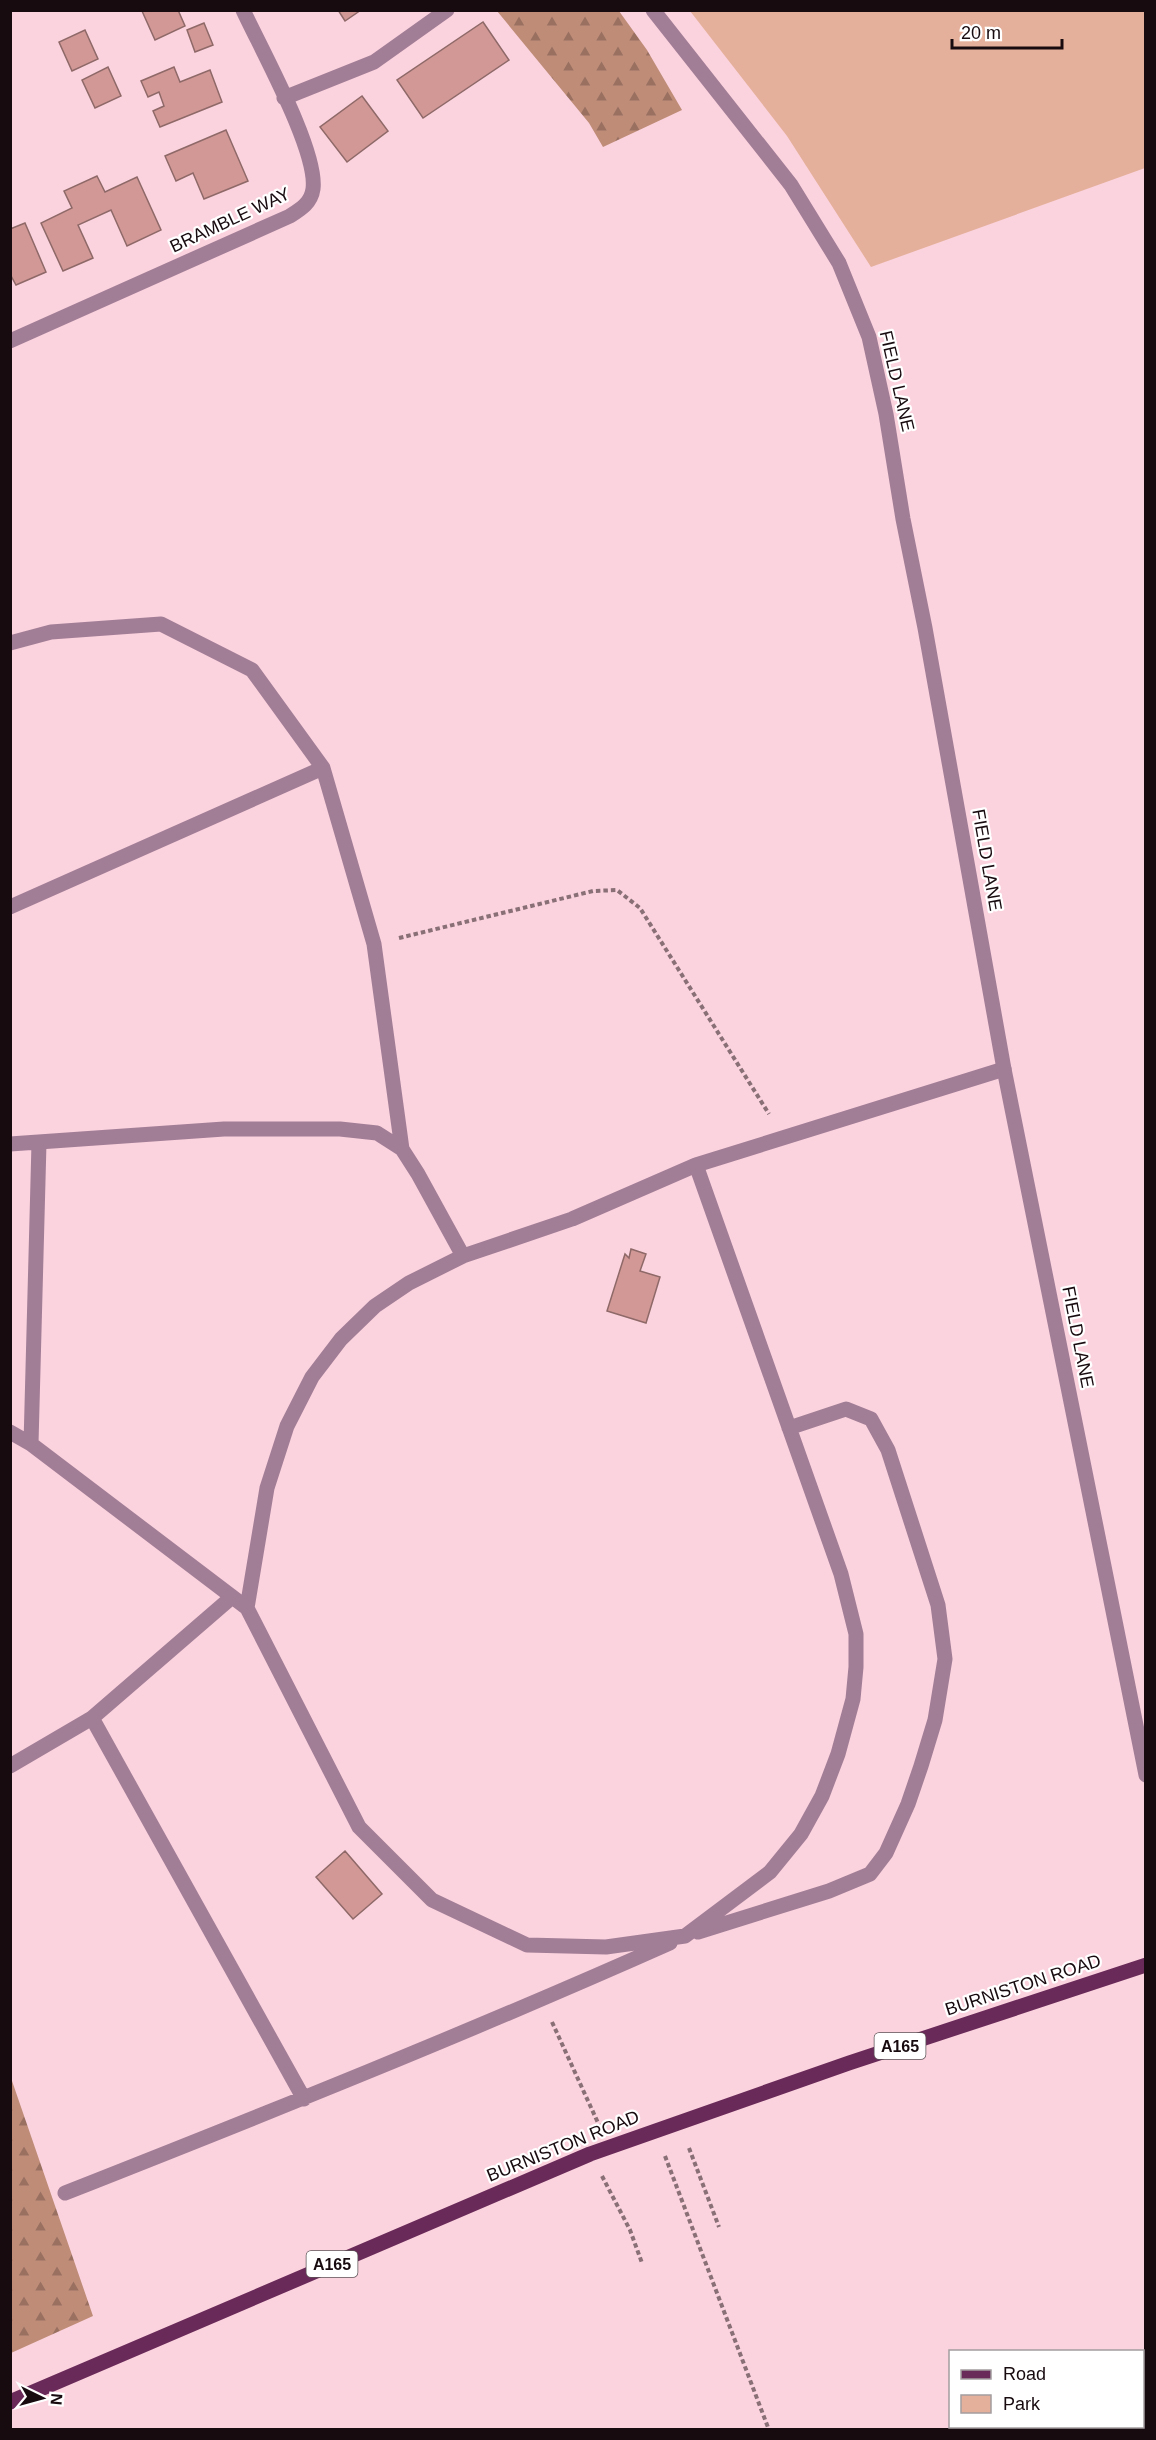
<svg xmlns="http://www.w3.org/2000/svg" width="1156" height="2440" viewBox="0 0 1156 2440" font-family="Helvetica,sans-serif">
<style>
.green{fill:#e5b09b}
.forest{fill:url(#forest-firs)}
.building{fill:#d19896;stroke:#8e6968;stroke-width:1.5}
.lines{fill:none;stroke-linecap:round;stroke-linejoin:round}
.path{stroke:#896f76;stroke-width:4;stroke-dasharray:4.5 3;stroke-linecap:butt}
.service{stroke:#a27d96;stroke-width:15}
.minor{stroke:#a27d96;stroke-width:15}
.primary{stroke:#6a2a59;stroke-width:15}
.labels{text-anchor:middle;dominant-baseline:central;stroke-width:4.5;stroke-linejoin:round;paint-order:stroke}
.shield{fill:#fff;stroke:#5d5457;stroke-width:1.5}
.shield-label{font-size:16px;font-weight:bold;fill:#180b0f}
.street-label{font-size:18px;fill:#180b0f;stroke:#fff}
</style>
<defs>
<pattern id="forest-firs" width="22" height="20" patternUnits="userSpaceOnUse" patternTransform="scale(1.5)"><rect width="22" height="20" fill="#bf8c78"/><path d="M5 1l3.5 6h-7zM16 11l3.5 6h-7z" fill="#9a7161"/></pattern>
</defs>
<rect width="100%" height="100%" fill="#fbd3de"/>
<!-- green -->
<path class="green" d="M690 11H1145V168L871 267 787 136Z"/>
<!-- forest -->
<path class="forest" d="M497 11H619L647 50 682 110 603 147 589 123Z
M11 2078 93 2316 11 2353H10Z"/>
<!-- building -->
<path class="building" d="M178 10 185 26 155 40 142 11Z
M338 10H361L345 21Z
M483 22 509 60 423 118 397 80Z
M204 23 213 45 195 52 187 30Z
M85 30 98 59 72 71 59 42Z
M108 67 121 96 95 108 82 80Z
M174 67 180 82 210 70 222 102 160 127 153 111 164 106 159 92 148 97 141 81Z
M362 96 388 131 347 162 320 127Z
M226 130 248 181 204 199 193 173 176 181 165 156Z
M97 176 105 192 137 177 161 230 127 246 111 210 78 225 93 258 63 271 41 223 72 208 64 191Z
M25 223 46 272 16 285 10 274V229Z
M631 1249 646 1254 640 1271 660 1277 646 1323 607 1311 625 1254 629 1258Z
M345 1851 382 1894 353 1919 316 1877Z"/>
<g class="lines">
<!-- path -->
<path class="path" d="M399 938 593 891 617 890 640 908 769 1114
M552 2022 599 2125
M689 2148 719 2227
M665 2156 769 2430
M602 2176 630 2230 642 2263"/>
<!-- service -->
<path class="service" d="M10 643 51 632 161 624 252 670 323 768 374 944 402 1149 418 1174 463 1256
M10 907 323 768
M10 1144 224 1129H340L377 1133 402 1149
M10 1432 31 1444 247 1608 359 1827 432 1900 527 1945 606 1947 685 1936 770 1872 801 1834 822 1796 838 1754 853 1699 856 1667V1634L841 1574 696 1165 1004 1069
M31 1444 39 1143
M247 1608 267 1488 287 1426 312 1377 341 1339 375 1306 409 1283 463 1256 572 1219 696 1165
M92 1718 304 2099
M10 1766 92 1718 232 1597
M698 1932 829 1891 870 1874 886 1853 908 1804 921 1766 935 1720 945 1659 938 1605 888 1450 871 1419 846 1409 789 1428
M65 2193C268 2113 470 2032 670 1943"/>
<!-- minor -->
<path class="minor" d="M653 10 791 185 839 263 869 337 886 414 903 519 925 628 1004 1069 1146 1775
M284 98 374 62 447 10
M10 341 290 216C301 209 311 203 313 189 318 151 261 49 243 10"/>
<!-- primary -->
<path class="primary" d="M10 2402 590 2154 849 2063 1146 1965"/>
</g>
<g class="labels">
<!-- shield labels -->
<g class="shield">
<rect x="874.5" y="2033" width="51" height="26" rx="4.5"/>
<rect x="306.5" y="2251" width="51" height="26" rx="4.5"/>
</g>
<g class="shield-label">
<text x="900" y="2046">A165</text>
<text x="332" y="2264">A165</text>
</g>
<!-- street labels -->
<g class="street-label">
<text transform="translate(230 220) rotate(-25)">BRAMBLE WAY</text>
<text transform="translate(897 381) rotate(77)">FIELD LANE</text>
<text transform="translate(987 860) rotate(80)">FIELD LANE</text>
<text transform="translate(1078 1337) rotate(79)">FIELD LANE</text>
<text transform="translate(1023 1985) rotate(-18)">BURNISTON ROAD</text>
<text transform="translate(563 2146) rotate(-22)">BURNISTON ROAD</text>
</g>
</g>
<!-- border -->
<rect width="1156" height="2440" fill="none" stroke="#180b0f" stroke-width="24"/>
<!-- legend -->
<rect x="949" y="2350" width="195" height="78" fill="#ffffff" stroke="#a39d9f" stroke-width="1.5"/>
<rect x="961" y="2370" width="30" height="9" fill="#6a2a59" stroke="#a39d9f" stroke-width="1.5"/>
<text x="1003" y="2380" font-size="18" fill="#180b0f">Road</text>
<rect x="961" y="2395" width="30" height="18" fill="#e5b09b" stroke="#a39d9f" stroke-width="1.5"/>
<text x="1003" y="2410" font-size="18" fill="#180b0f">Park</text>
<!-- north arrow -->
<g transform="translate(42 2398) rotate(95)" stroke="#ffffff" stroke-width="4.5" paint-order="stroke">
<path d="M0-4.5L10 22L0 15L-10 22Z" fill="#180b0f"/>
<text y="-9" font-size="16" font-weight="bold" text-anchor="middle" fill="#180b0f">N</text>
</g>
<!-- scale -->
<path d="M952 39v9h110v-9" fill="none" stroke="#180b0f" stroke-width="3"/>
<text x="961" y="39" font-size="18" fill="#180b0f" stroke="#ffffff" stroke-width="4.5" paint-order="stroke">20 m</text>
</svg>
